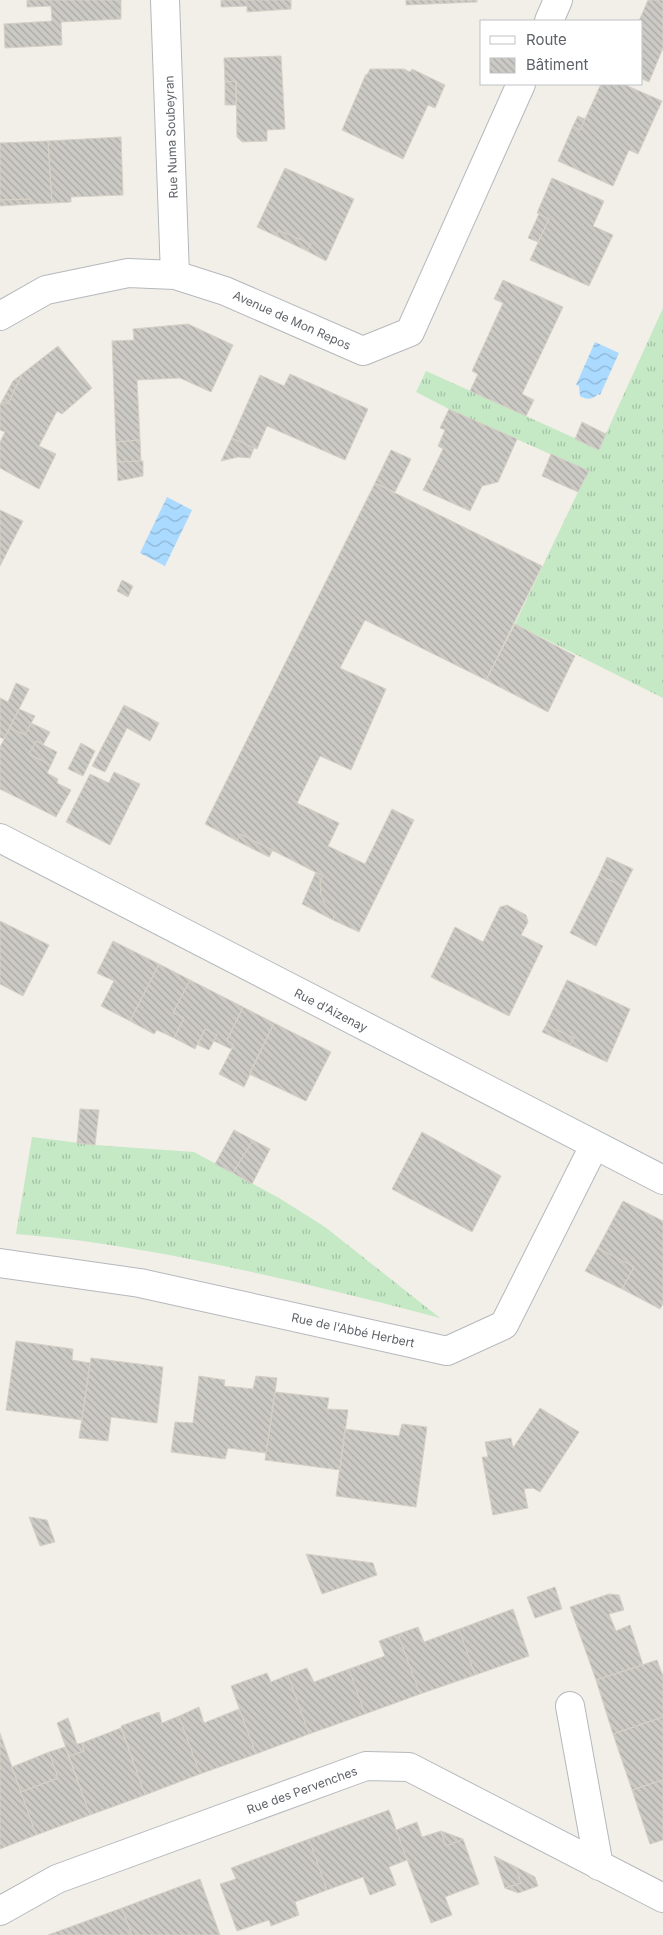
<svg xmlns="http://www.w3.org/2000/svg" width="663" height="1935" viewBox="0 0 663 1935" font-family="Inter,sans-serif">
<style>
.grass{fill:url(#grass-tufts)}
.water{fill:url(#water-waves)}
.building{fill:url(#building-back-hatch);stroke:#d6d1c6}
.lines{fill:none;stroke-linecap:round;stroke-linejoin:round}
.street-casing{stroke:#b5b8bc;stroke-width:30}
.secondary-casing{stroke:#b6babf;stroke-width:30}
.street{stroke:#fff;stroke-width:28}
.secondary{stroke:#fff;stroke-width:28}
.labels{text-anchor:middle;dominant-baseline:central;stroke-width:4.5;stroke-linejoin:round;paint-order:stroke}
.street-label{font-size:12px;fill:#5f6368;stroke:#fff}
</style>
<defs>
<pattern id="grass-tufts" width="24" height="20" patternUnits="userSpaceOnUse" patternTransform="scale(1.25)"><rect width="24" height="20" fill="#c5e8c5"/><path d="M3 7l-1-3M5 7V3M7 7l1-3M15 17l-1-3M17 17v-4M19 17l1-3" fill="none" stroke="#a3c0a4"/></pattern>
<pattern id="water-waves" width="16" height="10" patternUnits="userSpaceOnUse" patternTransform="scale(1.25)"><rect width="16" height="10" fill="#aadaff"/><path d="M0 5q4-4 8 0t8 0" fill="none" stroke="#8eb4d2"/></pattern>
<pattern id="building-back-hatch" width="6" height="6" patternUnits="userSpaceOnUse" patternTransform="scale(1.25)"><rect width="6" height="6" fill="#cccac5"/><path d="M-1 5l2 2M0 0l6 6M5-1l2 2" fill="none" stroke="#a9a8a4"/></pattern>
</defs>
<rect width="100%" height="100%" fill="#f1efe8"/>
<!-- grass -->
<path class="grass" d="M663 308V698L515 624 588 471 449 409 416 392 426 371 599 449Z
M32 1137 95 1145 194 1152 279 1198 325 1227 440 1318C377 1301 315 1286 252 1272 174 1255 96 1240 16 1234Z"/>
<!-- water -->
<path class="water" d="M595 342 619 353 600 395 598 394C592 400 587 400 580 396L579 386 576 385Z
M167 497 192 510 165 566 140 553Z"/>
<!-- building -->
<path class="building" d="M27 0H121V19L61 22 62 45 5 48 4 24 52 21 51 6 27 7Z
M221 0H291V9L247 12V6L221 7Z
M406 0H477V2L406 5Z
M648 0H663V48L649 82 642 79V21H639Z
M281 56 285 129 267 130V141L242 142 237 137 236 81 225 82 224 58Z
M370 69H404L410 72 412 69 445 85 435 108 428 105 403 159 342 130 366 74 367 75Z
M236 81V105H225V82Z
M601 84H623L662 101 638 154 629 150 613 186 558 161 573 126 580 130Z
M578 116 585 119 580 130 573 126Z
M121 137 123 195 71 197V202L52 203 48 141Z
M48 141 52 203 30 204 31 199 0 200V143Z
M285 168 354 199 326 261 307 251 311 244 278 230 276 236 257 227Z
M552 178 604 201 593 226 613 235 589 286 530 260 549 219 537 213Z
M31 199 30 204 0 206V200Z
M539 214 549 219 538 242 528 238Z
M278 230 311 244 307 251 276 236Z
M503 280 563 307 522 394 534 400 526 416 470 391 478 374 472 371 503 303 494 299Z
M188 324 233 345 211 392 180 378 137 380 140 440 116 442 112 341 134 340 133 329Z
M58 346 92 388 62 414 57 411 39 446 56 454 39 489 0 468V442L5 432 0 430V405L2 401 8 404 22 374Z
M22 374 8 404 2 401 13 381Z
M290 374 368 409 345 460 267 426 257 449 232 438 260 375 284 386Z
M449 409 517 439 498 482 482 486 470 511 423 490 443 449 438 446 445 430 440 428Z
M582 422 606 434 599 450 575 439Z
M232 438 254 448 250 458 238 457 221 461Z
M140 440 141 461 117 462 116 442Z
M391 450 411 459 395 492 375 483Z
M551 454 589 471 578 492 542 476Z
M141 461H143V476L118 481 117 462Z
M375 483 542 566 486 680 365 620 340 668 386 689 351 770 320 756 297 803 339 823 328 846 365 864 392 809 414 820 359 932 333 920 335 914 325 904 321 895 320 880 323 876 240 834 237 841 205 824Z
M0 510 23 521 0 566Z
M122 580 133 586 128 597 117 591Z
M515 624 575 656 548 712 486 680Z
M16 683 29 689 4 739 0 737V698L8 702Z
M124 705 159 723 150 741 127 728 105 772 92 766Z
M19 709 35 716 25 735 10 728Z
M31 723 50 732 43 745 36 741 29 754 51 765 47 773 58 779 57 783 71 790 56 817 0 789V747L10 728 25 735Z
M36 741 57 752 51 765 29 754Z
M81 743 95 751 83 776 68 769Z
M114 772 140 784 110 845 66 822 90 774 109 783Z
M240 834 273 850 269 857 237 841Z
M607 857 633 869 624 887 599 875Z
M316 872 323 876 320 880 321 895 325 904 335 914 333 920 302 904Z
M599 875 624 887 596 946 570 933Z
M507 905 526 915 528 922 521 935 543 946 509 1016 431 977 455 927 483 942 500 907Z
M0 921 49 945 23 996 0 984Z
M113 941 159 964 130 1021 101 1006 114 981 97 973Z
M159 964 190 980 173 1013 184 1018 174 1038 157 1030 154 1034 130 1021Z
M190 980 243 1007 227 1040 234 1045 231 1049 214 1041 217 1035 205 1029 195 1049 174 1038 184 1018 173 1013Z
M567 980 630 1009 607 1062 570 1045 574 1038 546 1025Z
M243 1007 274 1023 244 1087 219 1074 234 1045 227 1040Z
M274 1023 331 1052 306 1101 249 1074Z
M546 1025 574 1038 570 1045 542 1032Z
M205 1029 217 1035 209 1050 198 1045Z
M80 1109 99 1110 95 1145 77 1143Z
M234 1130 253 1140 233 1173 215 1164Z
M422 1132 501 1176 472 1232 392 1189Z
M253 1140 270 1149 252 1184 233 1173Z
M623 1201 663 1221V1304L660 1309 622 1289 634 1267 598 1248Z
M598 1248 634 1267 622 1289 585 1271Z
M16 1341 73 1349 72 1360 90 1363 82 1420 6 1410Z
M91 1358 163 1367 157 1423 111 1417 108 1441 79 1438Z
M199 1376 225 1380 224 1386 253 1389 256 1376 277 1378 266 1453 228 1448 225 1459 171 1452 175 1422 193 1423Z
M275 1392 329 1398 327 1409 348 1410 340 1470 265 1460Z
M540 1408 579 1432 540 1492 533 1488 524 1489 528 1508 493 1515 482 1457H488L485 1442 511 1438 513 1448Z
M402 1424 427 1427 416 1507 336 1496 345 1429 399 1436Z
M29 1517 47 1520 55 1542 40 1546Z
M306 1554 373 1563 377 1575 322 1594Z
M555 1587 562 1609 535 1618 527 1597Z
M609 1594 619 1595 624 1610 609 1614 616 1631 630 1625 643 1665 596 1680 570 1607Z
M513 1609 529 1656 475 1675 459 1629Z
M418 1627 424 1642 459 1629 475 1675 420 1694 398 1634Z
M398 1634 420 1694 365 1714 349 1669 385 1656 379 1641Z
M657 1660 663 1676V1717L613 1734 596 1680Z
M307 1668 314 1682 349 1669 365 1714 309 1734 288 1675Z
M267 1673 271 1682 288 1675 309 1734 256 1754 231 1686Z
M199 1707 204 1723 239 1709 256 1754 200 1774 179 1716Z
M159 1712 162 1723 179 1716 200 1774 145 1795 121 1726Z
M663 1717V1780L632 1790 613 1734Z
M68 1718 77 1744 82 1743 84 1751 69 1756 57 1723Z
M121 1728 145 1795 90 1815 69 1756 84 1751 82 1743Z
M0 1733 36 1835 0 1849Z
M65 1747 90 1815 36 1835 21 1792 58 1778 49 1752Z
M49 1752 58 1778 21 1792 12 1767Z
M663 1780V1840L650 1844 632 1790Z
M389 1810 407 1860 389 1867 396 1885 370 1895 363 1877 327 1890 309 1839Z
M417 1822 422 1837 441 1831 446 1846 463 1839 479 1884 445 1897 452 1915 431 1923 396 1830Z
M441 1831 463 1839 446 1846Z
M309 1839 327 1890 295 1902 299 1915 271 1926 269 1920 237 1931 220 1884 236 1879 231 1868Z
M494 1856 516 1867 521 1883 505 1888Z
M516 1867 535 1877 538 1886 518 1893 505 1888 521 1883Z
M200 1879 220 1935H132L122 1908Z
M122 1908 132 1935H48Z"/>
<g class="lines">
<defs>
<path id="street" d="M165 0 175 275
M549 21 558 0
M0 316 46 290 128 273 175 275 225 291 363 351 410 332 521 84
M0 1263 140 1283 447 1351 504 1325 594 1146
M570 1706 599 1866
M0 1911 57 1879 366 1766 409 1767 663 1898"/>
<path id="secondary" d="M0 838 663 1180"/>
</defs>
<!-- street casing -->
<use href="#street" class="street-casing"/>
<!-- secondary casing -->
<use href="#secondary" class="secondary-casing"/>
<!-- street -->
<use href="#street" class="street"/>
<!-- secondary -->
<use href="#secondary" class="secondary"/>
</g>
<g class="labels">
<!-- street labels -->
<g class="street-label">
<text transform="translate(171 137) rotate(-92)">Rue Numa Soubeyran</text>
<text transform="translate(292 320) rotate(24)">Avenue de Mon Repos</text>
<text transform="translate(331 1010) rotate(27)">Rue d'Aizenay</text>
<text transform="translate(353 1330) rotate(12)">Rue de l'Abbé Herbert</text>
<text transform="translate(302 1790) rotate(-20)">Rue des Pervenches</text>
</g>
</g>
<!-- legend -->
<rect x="480" y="20" width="162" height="65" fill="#ffffff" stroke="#bfc1c3"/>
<rect x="490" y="36" width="25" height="8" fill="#ffffff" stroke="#bfc1c3"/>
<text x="526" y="45" font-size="15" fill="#5f6368">Route</text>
<rect x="490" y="58" width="25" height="15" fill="url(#building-back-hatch)" stroke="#bfc1c3"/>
<text x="526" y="70" font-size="15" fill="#5f6368">Bâtiment</text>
</svg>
